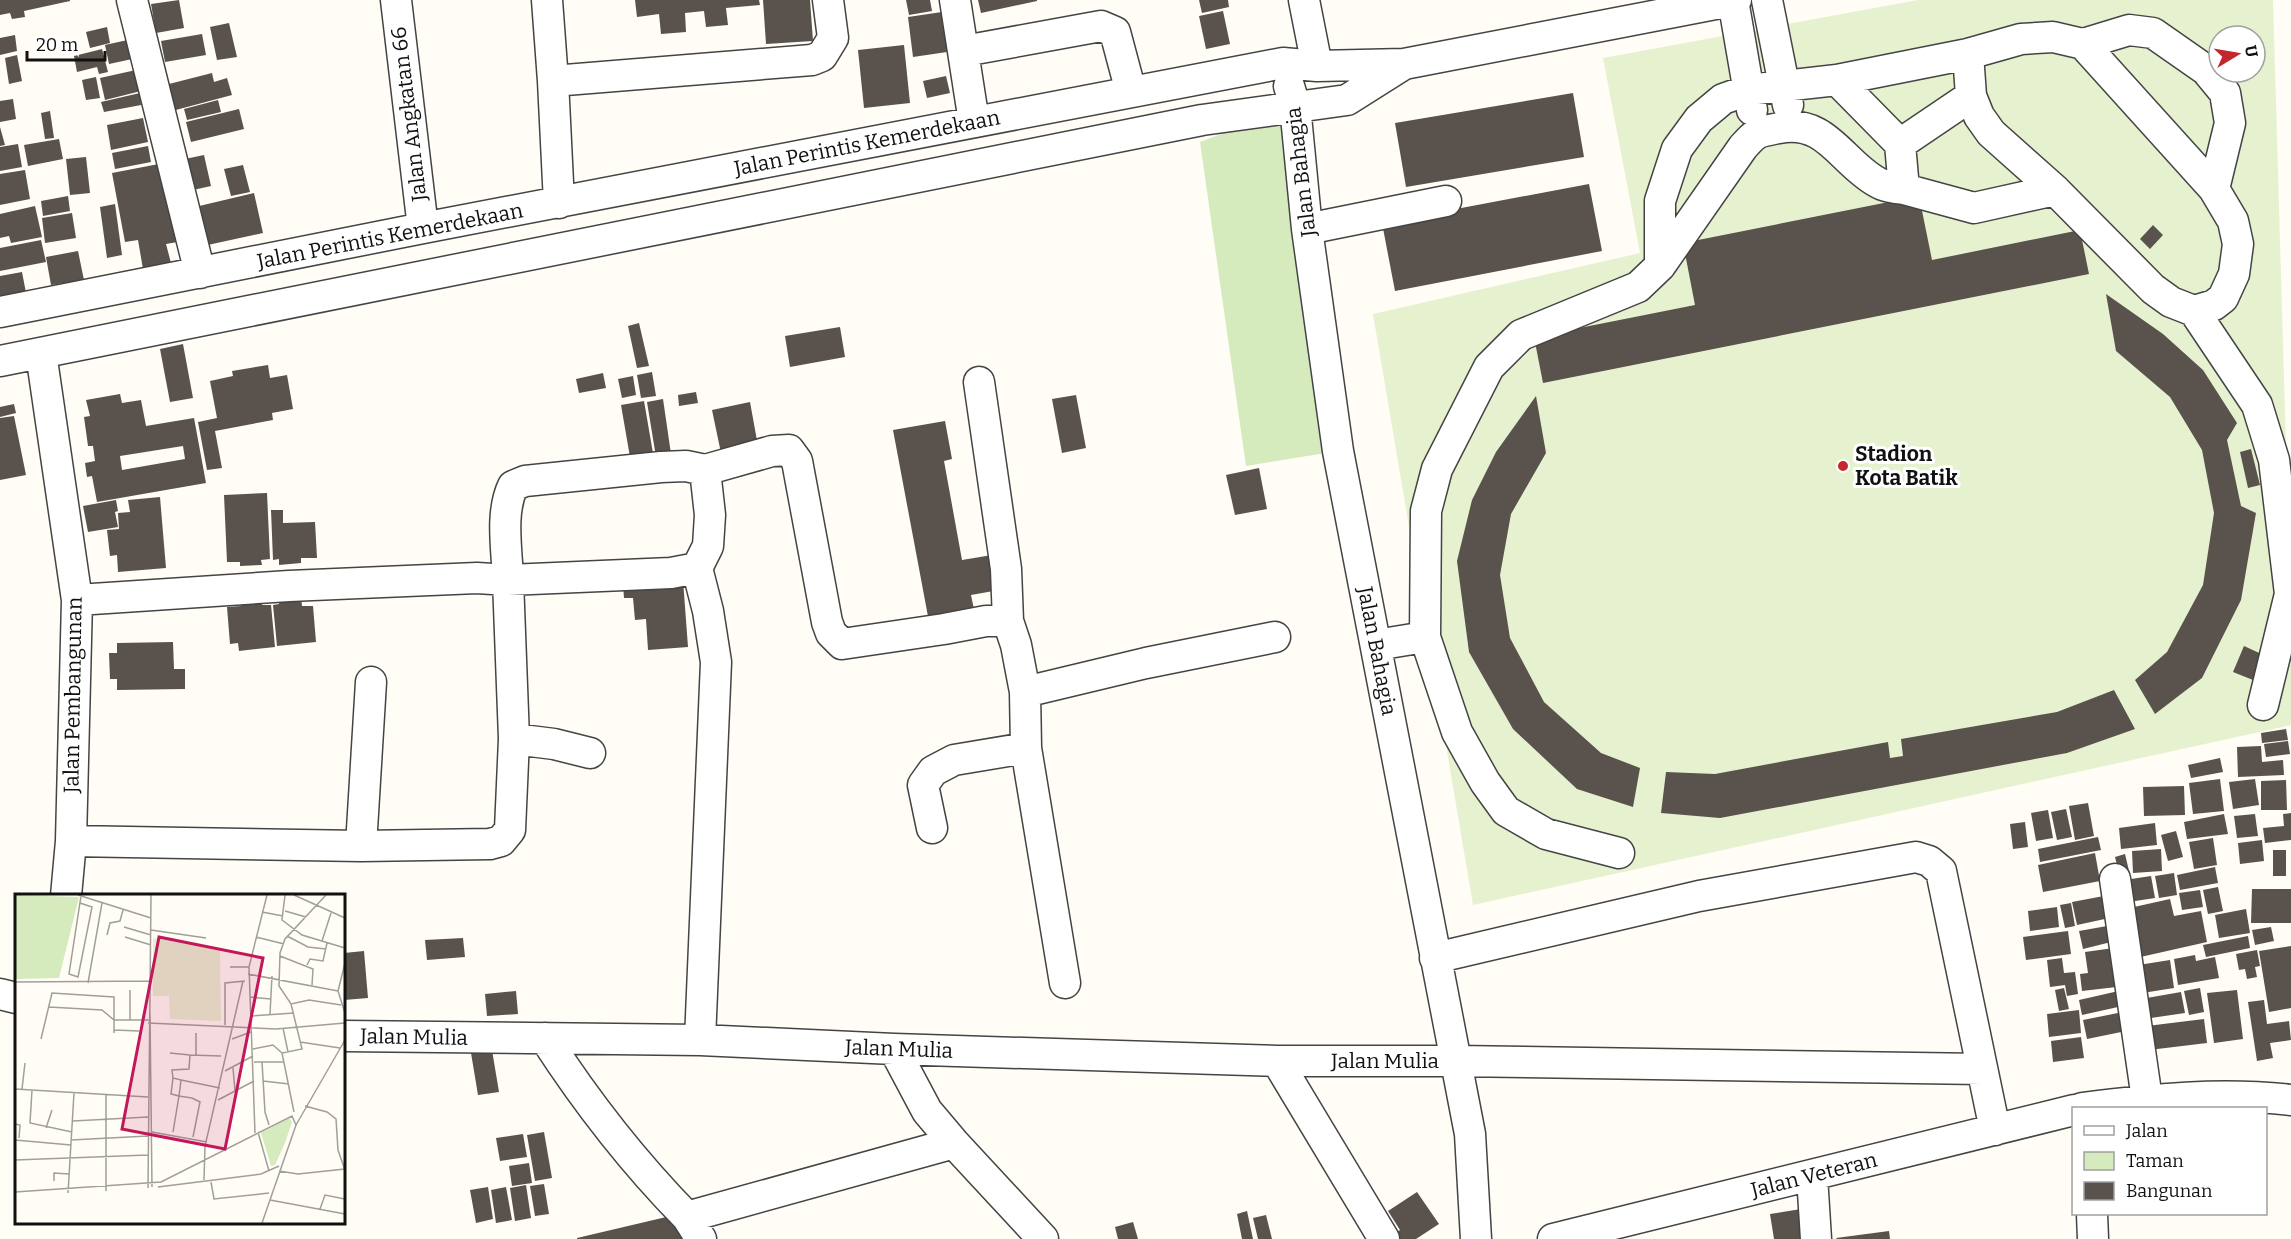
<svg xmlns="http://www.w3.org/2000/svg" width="2291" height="1239" viewBox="0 0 2291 1239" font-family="Bitter,serif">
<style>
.green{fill:#d5ebbd}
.pitch{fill:#e6f2cf;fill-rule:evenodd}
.building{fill:#5a524d;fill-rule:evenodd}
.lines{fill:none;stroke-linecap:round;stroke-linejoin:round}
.minor-casing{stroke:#444;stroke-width:33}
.minor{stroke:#fff;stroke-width:30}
.poi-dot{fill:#c4262e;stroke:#fff;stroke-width:2}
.labels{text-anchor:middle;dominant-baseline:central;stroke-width:6;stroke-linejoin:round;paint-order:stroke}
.street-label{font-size:21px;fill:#111;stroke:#fff}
.poi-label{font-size:21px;font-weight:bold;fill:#111;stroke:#fff;text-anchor:start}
.inset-road{fill:none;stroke:#a09f9a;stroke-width:1.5}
.view{fill:#c2185b;fill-opacity:0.15;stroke:#c2185b;stroke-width:3}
.inset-edge{fill:none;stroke:#111;stroke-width:3}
</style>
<rect width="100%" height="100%" fill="#fffdf5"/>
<!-- green -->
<path class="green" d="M1295 106 1338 451 1246 466 1200 142Z"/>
<!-- pitch -->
<path class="pitch" d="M1918 0H2273L2291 618V725L1473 905 1373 314 1640 253 1603 58ZM2219 36H2255V72H2219Z"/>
<!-- building -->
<path class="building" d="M0 0H70V1L24 11 25 17 12 19 10 13 0 15Z
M179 0 184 28 156 33 151 4Z
M635 0H759L760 5 726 8 728 25 706 27 704 11 685 13 686 32 661 34 659 14 637 17Z
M763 0H810L813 41 766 44Z
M906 0H930L932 11 909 15Z
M978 0H1037V1L981 13Z
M1199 0H1228L1229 7 1202 13Z
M1223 11 1230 44 1206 49 1199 16Z
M942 12 947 52 913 57 908 17Z
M229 23 237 57 217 60 210 27Z
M107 27 110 43 90 48 86 32Z
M202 34 206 55 165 62 161 41Z
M15 35 17 51 0 55V38Z
M132 39 137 58 109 64 105 45Z
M904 45 910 103 864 108 858 50Z
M102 49 108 72 99 74 97 67 77 72 74 56Z
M17 55 22 81 9 84 5 58Z
M136 70 141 91 105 100 100 78Z
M212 73 214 82 227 78 232 95 172 111 165 85Z
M946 76 950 93 927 98 923 81Z
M96 77 100 98 86 100 82 80Z
M140 93 141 105 104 112 101 102Z
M1573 93 1584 157 1406 187 1395 123Z
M13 99 16 119 0 122V101Z
M218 100 221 112 187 120 184 109Z
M239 109 244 129 191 142 186 122Z
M50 111 54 138 45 139 41 113Z
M143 118 148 142 111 150 107 125Z
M0 127 5 145 0 146Z
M59 139 63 159 28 166 24 145Z
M18 144 22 167 0 171V147Z
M148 146 151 162 115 169 112 153Z
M204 155 211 186 193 190 185 159Z
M86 157 90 193 70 195 66 159Z
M169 162 183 241 166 244 171 263 143 269 138 240 125 242 112 173Z
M243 165 250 192 231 196 224 169Z
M25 170 30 199 0 205V174Z
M1589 184 1602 251 1395 291 1382 223Z
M254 193 263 233 203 246 195 207Z
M68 196 70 211 43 216 41 201Z
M1919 196 1932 260 2080 230 2089 274 1543 383 1534 337 1695 305 1683 243Z
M115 204 122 255 107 258 100 207Z
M35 206 42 237 11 243 9 236 0 238V214Z
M72 213 76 238 45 243 42 218Z
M2153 225 2163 235 2150 249 2140 239Z
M41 240 46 262 0 271V248Z
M78 251 84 280 51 285 46 257Z
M22 272 27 298 0 303V276Z
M2106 294 2163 334 2203 370 2237 423 2227 440 2241 506 2256 513 2241 600 2202 678 2155 714 2135 680 2167 652 2203 585 2214 513 2202 450 2170 397 2116 351Z
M639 323 649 366 637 368 628 326Z
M840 327 845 357 790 367 785 336Z
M183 344 193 398 170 402 160 349Z
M268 365 270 378 287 375 293 409 272 413 273 420 215 431 222 468 207 470 198 422 217 418 210 381 233 376 232 371Z
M652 372 656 396 641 398 637 375Z
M603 373 606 388 579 393 576 379Z
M633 376 636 395 622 398 618 379Z
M696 392 698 403 679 406 678 395Z
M120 394 122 403 141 400 146 426 194 418 206 483 97 502 92 476 87 477 85 463 95 461 93 446H88L84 417 90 416 86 400ZM183 446 185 459 122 470 120 456Z
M1076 395 1086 448 1062 453 1052 399Z
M1536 396 1546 453 1511 514 1500 575 1510 638 1544 702 1601 753 1640 768 1633 807 1577 789 1513 729 1469 652 1457 561 1472 500 1496 452Z
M663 399 671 454 656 457 647 402Z
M644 401 654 459 631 463 621 405Z
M750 402 758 446 721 453 712 410Z
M14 404 16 413 0 417V407Z
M14 416 26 475 0 480V418Z
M945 421 952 459 944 461 962 560 992 555 999 590 971 595 976 619 930 627 893 430Z
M2251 449 2260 485 2248 488 2240 452Z
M1259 468 1267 509 1235 515 1226 475Z
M267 493 270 559 261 560 262 565 240 566V562H227L224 495Z
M160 497 166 568 118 572 117 555 110 556 107 530 119 529 118 513 130 512 128 500Z
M116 500 118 511 115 512 118 527 88 532 83 506Z
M271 510H283V523L315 522 317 558H301V563L279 565V559L273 560Z
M683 580 688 647 648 650 646 619 635 620 633 598H624L623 584Z
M301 597 302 606H313L316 642 277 646 273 605 279 604V599Z
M262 598V605H271L275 647 239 651 238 643 230 644 227 607 241 606 240 600Z
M173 642 174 669H185V689L117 690V679H110L109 653H117V643Z
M2244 646 2268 657 2258 682 2233 672Z
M2114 690 2135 729 2067 753 1720 818 1661 813 1666 772 1715 774 1888 742 1890 758 1903 756 1901 739 2057 712Z
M2286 729 2288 740 2262 743 2261 733Z
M2288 741 2290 754 2266 757 2264 744Z
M2261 746 2262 762 2283 760 2284 775 2238 777 2237 747Z
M2220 758 2223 772 2191 778 2188 765Z
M2220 779 2224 811 2193 814 2189 783Z
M2255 779 2259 805 2233 809 2229 782Z
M2286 780 2287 810H2261V781Z
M2184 786 2185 815 2144 816 2143 787Z
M2088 803 2094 836 2075 840 2069 806Z
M2066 809 2072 837 2057 840 2051 812Z
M2048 810 2053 838 2036 841 2031 813Z
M2291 813V840L2265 843 2263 828 2284 826 2283 814Z
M2224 814 2228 834 2187 839 2184 822Z
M2255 814 2258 836 2237 838 2234 816Z
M2025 822 2028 847 2013 849 2010 824Z
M2155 823 2157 845 2121 849 2119 828Z
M2176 831 2183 857 2168 861 2161 835Z
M2098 837 2101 850 2040 862 2038 849Z
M2213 838 2217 865 2194 869 2189 842Z
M2262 840 2264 861 2240 864 2238 843Z
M2161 849 2162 871 2133 873 2132 851Z
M2273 850H2286V876H2273Z
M2095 853 2100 881 2043 892 2038 865Z
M2125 854 2130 875 2120 877 2115 857Z
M2215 867 2218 883 2180 890 2177 875Z
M2174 873 2177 895 2159 898 2155 876Z
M2151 876 2155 898 2122 903 2118 881Z
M2218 887 2223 911 2208 914 2203 890Z
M2252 889H2291V923H2251Z
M2200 890 2203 907 2182 910 2179 893Z
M2109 895 2114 917 2077 925 2072 902Z
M2170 899 2174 916 2201 911 2207 942 2136 958 2125 909Z
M2071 903 2075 926 2065 928 2060 905Z
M2057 907 2059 927 2030 931 2028 911Z
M2246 909 2250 933 2219 938 2215 915Z
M2107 926 2111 942 2083 949 2079 931Z
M2271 927 2274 941 2255 945 2252 930Z
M2068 931 2071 954 2026 960 2023 937Z
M2248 936 2250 948 2206 957 2203 945Z
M463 938 465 957 427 960 425 940Z
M2291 946V1008L2269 1012 2259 951Z
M2121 947 2125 986 2082 991 2080 974 2088 973 2085 952Z
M2257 950 2260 966 2255 967 2257 977 2247 979 2245 969 2239 970 2236 954Z
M364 951 368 998 344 1000V953Z
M2195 955 2196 961 2215 957 2219 978 2178 985 2174 959Z
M2062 958 2064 973 2075 972 2078 994 2067 996 2065 985 2050 987 2047 960Z
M2170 960 2174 988 2136 994 2132 966Z
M2064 988 2069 1009 2059 1011 2055 990Z
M2200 988 2204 1012 2189 1015 2184 991Z
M2123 990 2127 1005 2082 1015 2079 1000Z
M2237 990 2243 1039 2214 1043 2207 993Z
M516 991 518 1014 487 1016 485 994Z
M2181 992 2185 1013 2144 1019 2141 999Z
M2264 1000 2267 1024 2289 1021 2291 1040 2270 1043 2273 1058 2257 1061 2248 1002Z
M2079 1010 2081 1033 2049 1037 2047 1014Z
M2128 1011 2131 1030 2087 1039 2083 1020Z
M2204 1019 2207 1043 2149 1050 2147 1026Z
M2081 1037 2084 1058 2053 1062 2051 1041Z
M491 1044 499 1092 478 1095 470 1047Z
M544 1132 552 1178 535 1181 527 1135Z
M523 1134 527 1157 500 1161 496 1138Z
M529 1163 532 1183 512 1186 509 1166Z
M544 1184 549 1214 535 1216 530 1186Z
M526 1185 531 1218 515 1221 510 1188Z
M488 1187 493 1219 476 1223 470 1190Z
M506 1187 512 1220 496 1223 491 1190Z
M1417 1192 1439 1224 1416 1239H1398L1394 1234 1400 1230 1388 1211Z
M1801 1209 1806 1239H1774L1770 1214Z
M1247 1211 1253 1239H1242L1237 1214Z
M679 1214 685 1239H577V1238Z
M1266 1215 1272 1239H1258L1253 1218Z
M1133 1222 1138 1239H1118L1115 1227Z
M1889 1231 1890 1239H1837L1836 1238Z"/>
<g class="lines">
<defs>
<path id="minor" d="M132 0 200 273
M396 0 423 228
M547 0 553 81
M955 0 974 122
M1304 0 1317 66
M1733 0 1752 110
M1767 0 1788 105
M2083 44 2129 30 2153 33 2206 70 2225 93 2230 123 2214 189
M964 51 1101 26 1115 32 1131 92
M1837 80 1900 144
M1289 86 1295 106 1307 229 1338 451 1470 1134 1476 1239
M1904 189 1974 208 2055 190
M559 203 553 81 812 60 822 56 833 38 828 0
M1307 229 1446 201
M1660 266 1743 147C1757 131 1758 132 1779 128 1826 118 1842 163 1877 182 1885 187 1895 188 1904 189L1900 144 1971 96
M2194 311 2257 405 2274 460 2290 594 2263 705
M0 312 423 228 1283 63 1317 66 1404 64 1736 0
M41 353 77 600 71 841 66 896
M0 361 1202 120 1347 100 1404 64
M979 382 1006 569 1008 621
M705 470 686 466 661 467 525 481 513 486C500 513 507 550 508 580L671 573 697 568 708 546 710 515 705 470 772 451 789 450 797 461 827 622 831 633 842 644 944 629 986 621H1008L1016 645 1025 692 1026 748 1065 983
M697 568 708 611 716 662 700 1040
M1425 637 1457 732 1485 782 1506 811 1546 834 1619 853
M1376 645 1425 637 1426 511 1437 469 1489 367 1521 335 1638 287 1660 266V201L1677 149 1699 119 1723 99 1748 90 1837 80 1968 54 2021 39 2053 37 2083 44 2214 189 2233 221 2238 244 2234 274 2223 298 2214 305 2194 311 2171 302 2153 289 2055 190 1991 133 1979 116 1971 96 1968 54
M1025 692 1146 663 1275 637
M514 739 554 744 590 753
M932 828 923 785 933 771 954 760 1026 748
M71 841 361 846 490 844 501 841 510 830 514 739 508 580 477 578 289 586 77 600
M361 846 371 682
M2115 879 2147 1099
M1435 958 1699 896 1916 857 1929 861 1941 871 1995 1130
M0 994 16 998
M344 1036 700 1040 894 1049 1277 1061H1455L1982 1069
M545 1038C587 1103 633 1162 687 1217
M894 1049 927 1111 954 1143 1043 1239
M1277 1061 1384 1239
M2082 1108C2151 1099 2221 1092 2291 1100
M1812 1176 1816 1239
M2092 1214 2093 1239
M701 1239 687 1217 954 1143
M1553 1239 2074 1110"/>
</defs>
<!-- minor casing -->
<use href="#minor" class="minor-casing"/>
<!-- minor -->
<use href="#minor" class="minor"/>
</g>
<!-- markers -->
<circle class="poi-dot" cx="1843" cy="466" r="6"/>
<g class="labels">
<!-- street labels -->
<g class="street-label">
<text transform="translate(409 114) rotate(-97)">Jalan Angkatan 66</text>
<text transform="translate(867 143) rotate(-11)">Jalan Perintis Kemerdekaan</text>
<text transform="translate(1301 172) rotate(-97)">Jalan Bahagia</text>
<text transform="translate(390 236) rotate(-11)">Jalan Perintis Kemerdekaan</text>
<text transform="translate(1377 651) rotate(79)">Jalan Bahagia</text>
<text transform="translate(73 695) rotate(-89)">Jalan Pembangunan</text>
<text transform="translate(414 1037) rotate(1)">Jalan Mulia</text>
<text transform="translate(899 1049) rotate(2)">Jalan Mulia</text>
<text x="1385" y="1061">Jalan Mulia</text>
<text transform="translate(1814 1175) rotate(-14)">Jalan Veteran</text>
</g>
<!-- poi labels -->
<g class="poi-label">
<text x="1855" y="454">Stadion<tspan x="1855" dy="24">Kota Batik</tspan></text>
</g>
</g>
<!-- overview -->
<g transform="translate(15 894)">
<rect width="330" height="330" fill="#fffdf5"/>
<path d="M0 1 64 3 44 84 0 85ZM274 224 277 228 270 249 260 271 256 272 246 239Z" fill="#d5ebbd"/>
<path d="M138 44 205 55 206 127 155 125 154 102H138Z" fill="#e6f2cf"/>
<path class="inset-road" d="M63 1 136 24M270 1 267 26 287 41 330 54M279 1 330 24M311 1 270 45 265 59 264 92 276 110 294 106 326 111M65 9 77 13 63 83 54 80 66 2M270 17 291 23M247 18 268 22M109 33 136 41M136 36 191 44M92 41 95 29 105 27 108 16M272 42 293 53 311 55M110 43 136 51M241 43 269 50M307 47 316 19M265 62 298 75 297 91M330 69 323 97 330 119M292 71 295 65 308 67 312 49M215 73H234M233 80 323 97M0 88 135 87M73 89 87 9M115 96V126M235 103 256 105M276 110 287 155 267 159 279 218M34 113 87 116 99 126H134M135 119 137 293M255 120 257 82M236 122 279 119M133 129 261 135 330 129M210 131V89L230 87M268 134 273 158M99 136 124 137M181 139V161M26 145 37 99 99 103V139M217 145 236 138M285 148 325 154M238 155 258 151 267 159M155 159 175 161M239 168H268M247 168 250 218 254 231M218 174 220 197 239 187M210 177 238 162M158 184 156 200 164 202 166 186 158 184 157 176 174 175 175 161 206 162M166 186 205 194M248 187 274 190M0 195 133 203M7 195 10 169M17 196 15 229 57 238M203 206 220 197M290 212 312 218 321 225 323 256 330 276M58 227 133 223M0 230 5 231 4 244M281 231 330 146M31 234 37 216M137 238 192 248M158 238 164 202 177 204 185 208 178 243M243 238 254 277M240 239 234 73 252 1M0 246 56 251M56 246 133 242M0 266 133 261M264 277 283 280 330 275M189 286 190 252 228 87M39 287V279L54 280M196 288 199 305 254 299M143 293 246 280 264 272M133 294 136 1M91 297V201M0 298 146 288 277 222 281 231 247 329M53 299 59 199M255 306 330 320M305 315 310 301 330 305"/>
<path class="view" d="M144 43 248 64 210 255 107 235Z"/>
<rect width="330" height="330" class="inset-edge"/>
</g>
<!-- legend -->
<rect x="2072" y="1107" width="195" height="108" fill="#ffffff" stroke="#a0a0a0" stroke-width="1.5"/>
<rect x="2084" y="1126" width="30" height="9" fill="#ffffff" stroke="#a0a0a0" stroke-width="1.5"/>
<text x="2126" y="1137" font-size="18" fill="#111111">Jalan</text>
<rect x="2084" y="1152" width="30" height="18" fill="#d5ebbd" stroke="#a0a0a0" stroke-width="1.5"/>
<text x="2126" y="1167" font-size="18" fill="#111111">Taman</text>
<rect x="2084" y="1182" width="30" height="18" fill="#5a524d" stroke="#a0a0a0" stroke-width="1.5"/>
<text x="2126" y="1197" font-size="18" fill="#111111">Bangunan</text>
<!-- north arrow -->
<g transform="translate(2237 54) rotate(79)"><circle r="28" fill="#ffffff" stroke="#a0a0a0" stroke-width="1.5"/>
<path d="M0-4.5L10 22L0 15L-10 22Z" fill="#c4262e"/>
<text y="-9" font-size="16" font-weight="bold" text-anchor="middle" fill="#111111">U</text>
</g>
<!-- scale -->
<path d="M27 51v9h78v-9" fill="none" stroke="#111111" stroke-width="3"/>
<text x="36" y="51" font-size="18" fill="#111111" stroke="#ffffff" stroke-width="4.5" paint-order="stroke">20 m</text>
</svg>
